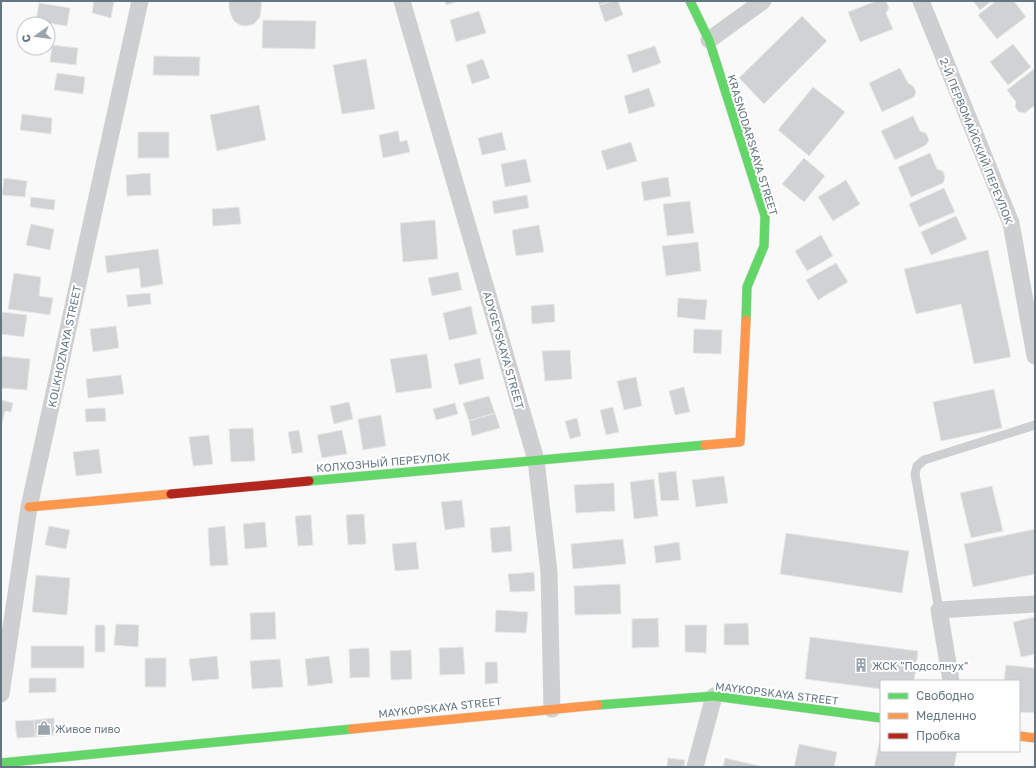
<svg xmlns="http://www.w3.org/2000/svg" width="1036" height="768" viewBox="0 0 1036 768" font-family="'Golos Text',sans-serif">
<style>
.building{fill:#d0d2d3;stroke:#e8e8e8}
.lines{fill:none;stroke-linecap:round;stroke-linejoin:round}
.fast-casing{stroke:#d5d6d7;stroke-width:10}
.slow-casing{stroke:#d5d6d7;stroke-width:10}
.jam-casing{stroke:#d5d6d7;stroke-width:10}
.lane{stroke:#cecfd0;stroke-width:9}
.street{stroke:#cecfd0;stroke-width:17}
.fast{stroke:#63d668;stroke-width:9}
.slow{stroke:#ff974d;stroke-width:9}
.jam{stroke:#b3261e;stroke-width:9}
.labels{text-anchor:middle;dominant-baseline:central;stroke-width:4;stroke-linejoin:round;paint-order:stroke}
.street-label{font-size:11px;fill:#657683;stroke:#fff}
.poi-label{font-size:11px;fill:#657683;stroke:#fff;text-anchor:start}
</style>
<rect width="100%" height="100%" fill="#f9f9f9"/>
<!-- building -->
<path class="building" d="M94 1H114L111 18 92 13Z
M229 1H262L260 17 254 24 246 26 240 25 234 21 231 15 229 8Z
M445 1H459L446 5Z
M598 1H612L599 5Z
M612 1H618L623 15 605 22 599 5Z
M876 1H886L889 8 886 13 893 29 860 42 848 12Z
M973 1H992L980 10Z
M996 1H1014L1026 17 997 39 978 15Z
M39 3 70 8 67 26 36 21Z
M479 11 486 33 456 42 450 20Z
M802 16 827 41 764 104 739 78Z
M263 20 316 21 315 49 262 48Z
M1013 44 1031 67 1008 85 990 62Z
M52 45 78 48 76 65 50 62Z
M655 46 661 63 633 73 627 55Z
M154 56 200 57 199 76 153 75Z
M366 59 375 109 342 114 333 65Z
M483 59 490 78 472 84 466 65Z
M900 68 908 83 913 86 916 92 914 97 882 112 869 83Z
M1035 68V105L1025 113 1019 112 1015 107 1016 102 1007 90Z
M57 73 85 77 83 94 54 90Z
M813 87 845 112 809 156 778 130Z
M649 88 655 106 629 114 624 96Z
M259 105 266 140 217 151 210 115Z
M22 114 52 118 51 134 20 130Z
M913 116 920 131 926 133 929 140 926 145 895 160 881 131Z
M398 131 400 142 407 140 410 152 383 158 379 135Z
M138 132H169V158H138Z
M502 132 506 150 482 155 478 138Z
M631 142 637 161 607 170 601 151Z
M930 153 937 169 943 171 945 178 943 183 911 197 898 167Z
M804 158 825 176 804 202 782 184Z
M526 159 531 182 505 187 501 164Z
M150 173 151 195 127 196 126 175Z
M668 177 671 196 644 201 641 182Z
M4 178 27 181 25 197 2 195Z
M846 180 860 204 833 221 818 197Z
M944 188 955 212 919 227 909 204Z
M527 195 529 208 494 214 492 201Z
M31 197 55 200 54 210 30 207Z
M690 201 694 233 667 236 663 204Z
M239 207 241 224 213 226 212 209Z
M956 216 967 239 931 255 921 232Z
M435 220 438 259 403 262 400 223Z
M31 224 54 229 50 250 26 245Z
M539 225 544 252 516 256 512 230Z
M821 235 833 256 807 271 795 251Z
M698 242 701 271 666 276 662 246Z
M158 249 163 284 141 288 139 268 107 273 105 256Z
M988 250 1011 357 974 364 961 304 916 314 904 269Z
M836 263 848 282 818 300 806 280Z
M458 272 462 290 432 296 428 278Z
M14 273 41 277 39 296 53 298 50 315 8 309Z
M150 293 151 304 128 307 126 295Z
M678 298 707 300 705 320 677 317Z
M554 304 555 322 532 324 531 306Z
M471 306 477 334 449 340 443 313Z
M2 312 27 315 24 337 1 334Z
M116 326 119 348 93 352 90 329Z
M694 329 722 330 721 354 693 353Z
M570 350 572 379 545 381 542 351Z
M427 354 432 388 396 393 390 359Z
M1 356 30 359 27 390 1 388Z
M480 358 484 379 459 385 454 364Z
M121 375 124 394 88 398 86 379Z
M636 377 642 406 624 410 617 381Z
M684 387 690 412 675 415 669 391Z
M994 389 1002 428 941 441 933 402Z
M489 396 495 413 469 421 463 403Z
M1 400 13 403 11 412 5 411 1 428Z
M349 402 353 419 334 424 330 406Z
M455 403 458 414 436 420 433 409Z
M613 407 619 432 606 435 600 410Z
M105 408 106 421 86 422 85 409Z
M495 413 500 428 472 436 469 421Z
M381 415 386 446 363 450 358 419Z
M577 418 581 436 570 439 565 421Z
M253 428 255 461 231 462 229 429Z
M299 430 303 452 292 454 288 432Z
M342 430 347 454 322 458 317 435Z
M209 435 213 464 193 466 189 437Z
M99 449 102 473 76 476 73 452Z
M676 471 679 500 661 501 658 473Z
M724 476 728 503 696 507 692 480Z
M654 479 658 516 634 519 630 482Z
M614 483 615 511 576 513 574 485Z
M992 486 1003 531 971 538 960 493Z
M462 500 465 527 445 530 441 502Z
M364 514 366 544 348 545 346 515Z
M311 515 313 545 298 546 295 516Z
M265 522 267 547 245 549 243 524Z
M49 526 70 530 66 549 45 545Z
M225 526 228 565 210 566 208 528Z
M510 526 512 551 492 553 490 528Z
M1035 529V574L973 587 964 544Z
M786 533 909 551 902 593 780 574Z
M623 539 626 564 573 569 571 544Z
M416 542 419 569 395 571 392 544Z
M679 542 681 560 656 563 654 546Z
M534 572 535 591 510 592 508 574Z
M36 575 70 578 67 615 32 612Z
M620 584 621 614 575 615 574 586Z
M496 610 528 612 526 633 495 632Z
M275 612 276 639 251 640 250 613Z
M1035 617V654L1021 657 1013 622Z
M658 618 659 647 632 648V619Z
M748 623 749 645H724V624Z
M116 624 139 625 138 647 114 645Z
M95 625H105V652H95Z
M685 625H707L706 653 685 652Z
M810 637 918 651 914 681H881V689L805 679Z
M31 646H84V668H31Z
M463 647 465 674 440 675 439 648Z
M369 648 370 677 350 678 349 649Z
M411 650 412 679 391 680 390 651Z
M217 656 219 679 192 681 189 659Z
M329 656 333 683 308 686 305 659Z
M145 658H166V687H145Z
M280 659 283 687 252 689 250 661Z
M485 662H497L498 683 485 684Z
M1006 665 1035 668V713L1019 712V681H1004Z
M29 678H56V692L29 693Z
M54 718 55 735 35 737 34 720Z
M34 720 35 737 17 738 15 721Z
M881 736V751H957L954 767H874Z
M799 744 837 752 834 767H794Z
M668 758 685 760 684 767H667Z
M725 758 764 767H723Z"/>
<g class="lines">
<defs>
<path id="fast" d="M690 1 709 40 765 216 764 246 747 287 746 320
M309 481 705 445
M598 705 714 696 881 718
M1 763 352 729"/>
<path id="slow" d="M705 445 740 442 746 320
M29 507 171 494
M352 729 598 705
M1019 736 1035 738"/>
<path id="jam" d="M171 494 309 481"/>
</defs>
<!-- fast casing -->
<use href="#fast" class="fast-casing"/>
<!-- slow casing -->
<use href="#slow" class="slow-casing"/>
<!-- jam casing -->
<use href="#jam" class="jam-casing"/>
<!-- lane -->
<path class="lane" d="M939 610 915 474 917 466 924 460 1035 425"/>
<!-- street -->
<path class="street" d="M402 1 536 460 549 572 552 709
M921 1 1011 223 1035 356
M709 40 763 1
M951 681 939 610 1035 604
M1 694 29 507 140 1
M695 767 714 696"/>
<!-- fast -->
<use href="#fast" class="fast"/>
<!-- slow -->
<use href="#slow" class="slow"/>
<!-- jam -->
<use href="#jam" class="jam"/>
</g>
<!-- icons -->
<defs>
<symbol id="building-bare" viewBox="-9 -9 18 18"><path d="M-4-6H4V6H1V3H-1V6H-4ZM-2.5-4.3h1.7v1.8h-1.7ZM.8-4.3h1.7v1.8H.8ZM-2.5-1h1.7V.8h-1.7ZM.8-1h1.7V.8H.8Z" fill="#99a4ac" stroke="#fff" stroke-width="2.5" paint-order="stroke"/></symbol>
<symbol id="shop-bare" viewBox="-9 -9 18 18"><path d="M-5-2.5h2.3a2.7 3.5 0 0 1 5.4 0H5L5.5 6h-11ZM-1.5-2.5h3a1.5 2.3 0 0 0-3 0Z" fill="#99a4ac" stroke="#fff" stroke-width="2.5" paint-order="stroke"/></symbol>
</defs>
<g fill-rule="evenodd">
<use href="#building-bare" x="851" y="655" width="20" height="20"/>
<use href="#shop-bare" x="34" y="718" width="20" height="20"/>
</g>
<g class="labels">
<!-- street labels -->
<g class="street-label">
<text transform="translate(977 141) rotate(68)">2-Й ПЕРВОМАЙСКИЙ ПЕРЕУЛОК</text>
<text transform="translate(753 145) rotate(73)">KRASNODARSKAYA STREET</text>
<text transform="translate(64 346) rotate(-78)">KOLKHOZNAYA STREET</text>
<text transform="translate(504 350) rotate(74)">ADYGEYSKAYA STREET</text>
<text transform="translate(383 462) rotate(-5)">КОЛХОЗНЫЙ ПЕРЕУЛОК</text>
<text transform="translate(777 693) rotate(7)">MAYKOPSKAYA STREET</text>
<text transform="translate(440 707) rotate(-6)">MAYKOPSKAYA STREET</text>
</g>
<!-- poi labels -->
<g class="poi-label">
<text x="872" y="665">ЖСК "Подсолнух"</text>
<text x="55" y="728">Живое пиво</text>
</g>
</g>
<!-- border -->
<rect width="1036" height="768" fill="none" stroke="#657683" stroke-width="4"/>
<!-- legend -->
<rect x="880" y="680" width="140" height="72" fill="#ffffff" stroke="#c1c8cd"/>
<rect x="888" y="693" width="20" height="6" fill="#63d668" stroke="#c1c8cd"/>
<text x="916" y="700" font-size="12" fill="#657683">Свободно</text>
<rect x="888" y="713" width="20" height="6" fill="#ff974d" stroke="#c1c8cd"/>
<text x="916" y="720" font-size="12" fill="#657683">Медленно</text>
<rect x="888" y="733" width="20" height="6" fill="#b3261e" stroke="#c1c8cd"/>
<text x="916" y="740" font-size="12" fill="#657683">Пробка</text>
<!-- north arrow -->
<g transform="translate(36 36) rotate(256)"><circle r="19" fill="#ffffff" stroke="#c1c8cd"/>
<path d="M0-3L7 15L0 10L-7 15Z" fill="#99a4ac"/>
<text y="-6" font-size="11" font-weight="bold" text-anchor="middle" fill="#657683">С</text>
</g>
</svg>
